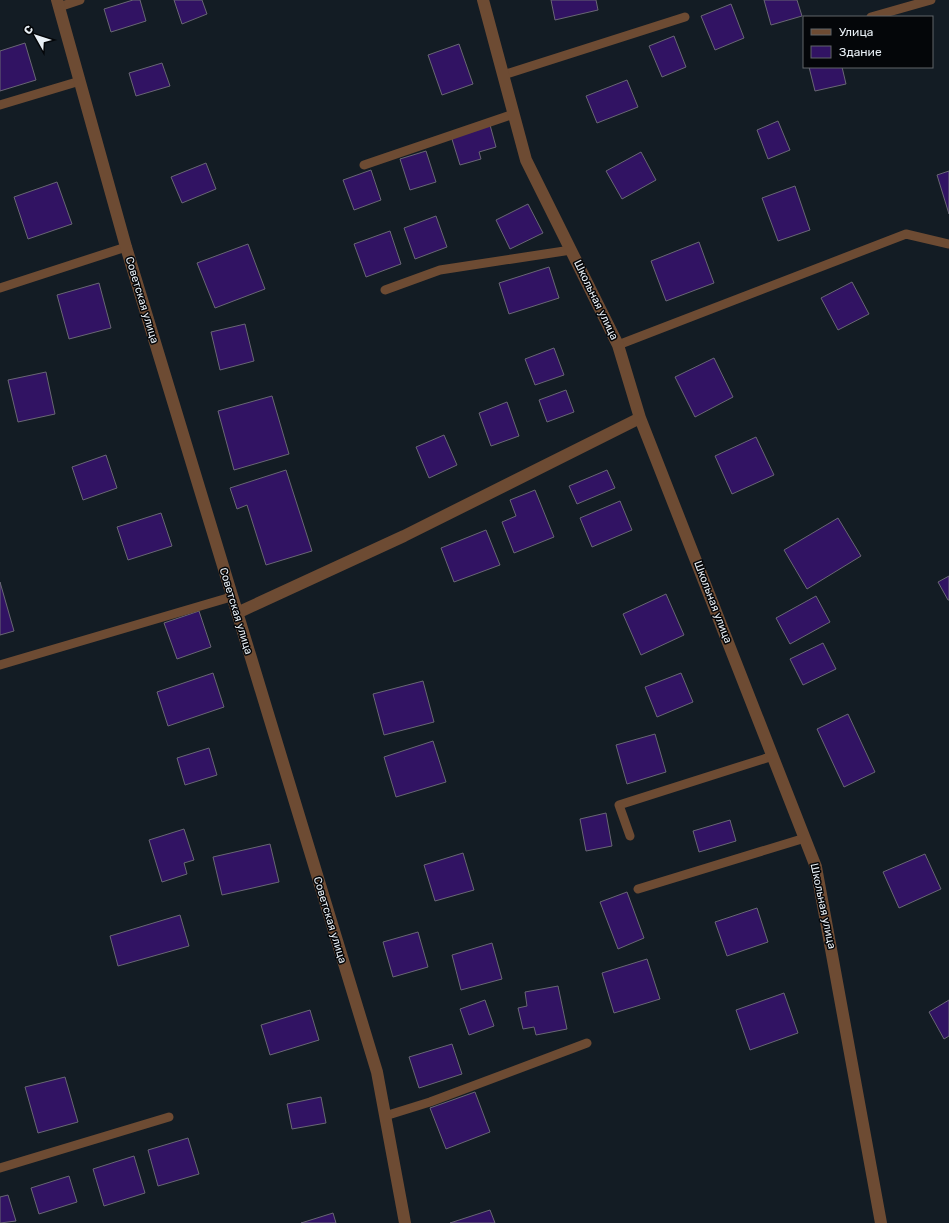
<svg xmlns="http://www.w3.org/2000/svg" width="949" height="1223" viewBox="0 0 949 1223" font-family="Rubik,sans-serif">
<style>
.building{fill:#311363;stroke:#696774}
.lines{fill:none;stroke-linecap:round;stroke-linejoin:round}
.service{stroke:#6d4b33;stroke-width:9}
.minor{stroke:#6d4b33;stroke-width:12}
.labels{text-anchor:middle;dominant-baseline:central;stroke-width:3;stroke-linejoin:round;paint-order:stroke}
.street-label{font-size:11px;fill:#e9f0f6;stroke:#040609}
</style>
<rect width="100%" height="100%" fill="#131c24"/>
<!-- building -->
<path class="building" d="M133 0H140L146 21 111 32 104 9Z
M174 0H202L207 14 182 24Z
M551 0H596L598 10 555 20Z
M764 0H797L802 16 771 25Z
M731 4 744 38 715 50 701 16Z
M674 36 686 67 662 77 649 46Z
M25 43 36 80 0 91V51Z
M459 44 473 84 442 95 428 55Z
M162 63 170 86 136 96 129 73Z
M809 67H842L846 84 815 91Z
M627 80 638 107 597 123 586 96Z
M778 121 790 150 768 159 757 130Z
M490 125 496 147 479 152 481 159 460 165 451 136Z
M426 151 436 182 410 190 400 159Z
M641 152 656 180 622 199 606 171Z
M206 163 216 189 182 203 171 177Z
M371 170 381 200 354 210 343 180Z
M949 171V214L937 175Z
M57 182 72 224 28 239 14 197Z
M795 186 810 230 778 241 762 198Z
M528 204 543 233 510 249 496 220Z
M436 216 447 247 415 259 404 228Z
M390 231 401 264 366 277 354 244Z
M699 242 714 283 666 301 651 261Z
M248 244 265 289 215 308 197 263Z
M549 267 559 298 509 314 499 283Z
M852 282 869 314 838 330 821 298Z
M99 283 111 328 69 339 57 295Z
M245 324 254 361 220 370 211 332Z
M554 348 564 375 535 385 525 359Z
M714 358 733 397 695 417 675 377Z
M46 372 55 414 18 422 8 380Z
M566 390 574 412 547 422 539 400Z
M272 396 289 454 234 470 218 411Z
M507 402 519 436 491 446 479 413Z
M444 435 457 465 429 478 416 447Z
M756 437 774 475 732 494 715 456Z
M106 455 117 488 83 500 72 467Z
M286 470 312 551 266 565 247 505 237 509 230 488Z
M607 470 615 488 577 504 569 486Z
M535 490 554 537 514 553 502 522 516 516 510 500Z
M620 501 632 530 592 547 580 518Z
M161 513 172 546 128 560 117 527Z
M838 518 861 556 807 589 784 550Z
M486 530 500 565 454 582 441 548Z
M949 576V600H948L938 582Z
M0 582 14 631 0 635Z
M666 594 684 635 641 655 623 614Z
M816 596 830 622 790 644 776 618Z
M199 611 211 647 177 659 164 623Z
M823 643 836 669 803 685 790 659Z
M213 673 224 707 168 726 157 692Z
M681 673 693 702 657 717 645 687Z
M423 681 434 722 384 735 373 694Z
M848 714 875 772 844 787 817 729Z
M655 734 666 772 627 784 616 745Z
M433 741 446 782 396 797 384 757Z
M209 748 217 775 185 785 177 758Z
M606 813 612 846 586 851 580 819Z
M730 820 736 841 699 852 693 831Z
M184 829 194 860 184 863 187 874 162 882 149 840Z
M270 844 279 882 222 895 213 857Z
M463 853 474 890 435 901 424 865Z
M925 854 941 889 899 908 883 872Z
M627 892 644 938 618 949 600 902Z
M757 908 768 942 727 956 715 922Z
M180 915 189 946 118 966 110 936Z
M418 932 428 967 393 977 383 942Z
M492 943 502 979 461 990 452 955Z
M647 959 660 999 614 1013 602 973Z
M558 986 567 1029 536 1035 534 1027 523 1029 518 1008 527 1006 525 992Z
M784 993 798 1033 750 1050 736 1010Z
M485 1000 494 1026 469 1035 460 1009Z
M949 1000V1036L944 1039 929 1012Z
M310 1010 319 1040 270 1055 261 1025Z
M452 1044 462 1074 419 1088 409 1057Z
M65 1077 78 1122 38 1133 25 1087Z
M475 1092 490 1132 446 1149 430 1108Z
M321 1097 326 1123 292 1129 287 1104Z
M188 1138 199 1174 158 1186 148 1150Z
M134 1156 145 1193 104 1206 93 1169Z
M69 1176 77 1202 39 1214 31 1188Z
M8 1195 16 1221 0 1223V1197Z
M490 1210 495 1223H450Z
M333 1213 336 1223H301Z"/>
<g class="lines">
<!-- service -->
<path class="service" d="M59 7 80 0
M871 17 931 0
M503 75 685 17
M0 105 80 81
M364 165 514 114
M0 288 126 247
M385 290 440 270 571 250
M618 345 906 234 949 244
M0 665 231 597
M630 836 619 805 773 756
M638 889 805 838
M385 1116 430 1102 587 1043
M0 1168 169 1117"/>
<!-- minor -->
<path class="minor" d="M57 0 126 247 377 1072 405 1223
M483 0 526 160 618 345 640 418 816 867 881 1223
M237 613 404 536 640 418"/>
</g>
<g class="labels">
<!-- street labels -->
<g class="street-label">
<text transform="translate(142 300) rotate(73)">Советская улица</text>
<text transform="translate(596 300) rotate(64)">Школьная улица</text>
<text transform="translate(713 602) rotate(69)">Школьная улица</text>
<text transform="translate(236 611) rotate(73)">Советская улица</text>
<text transform="translate(823 906) rotate(78)">Школьная улица</text>
<text transform="translate(330 920) rotate(73)">Советская улица</text>
</g>
</g>
<!-- legend -->
<rect x="803" y="16" width="130" height="52" fill="#040609" stroke="#606468"/>
<rect x="811" y="29" width="20" height="6" fill="#6d4b33" stroke="#606468"/>
<text x="839" y="36" font-size="12" fill="#e9f0f6">Улица</text>
<rect x="811" y="46" width="20" height="12" fill="#311363" stroke="#606468"/>
<text x="839" y="56" font-size="12" fill="#e9f0f6">Здание</text>
<!-- north arrow -->
<g transform="translate(36 36) rotate(309)" stroke="#040609" stroke-width="3" paint-order="stroke">
<path d="M0-3L7 15L0 10L-7 15Z" fill="#e9f0f6"/>
<text y="-6" font-size="11" font-weight="bold" text-anchor="middle" fill="#e9f0f6">С</text>
</g>
</svg>
